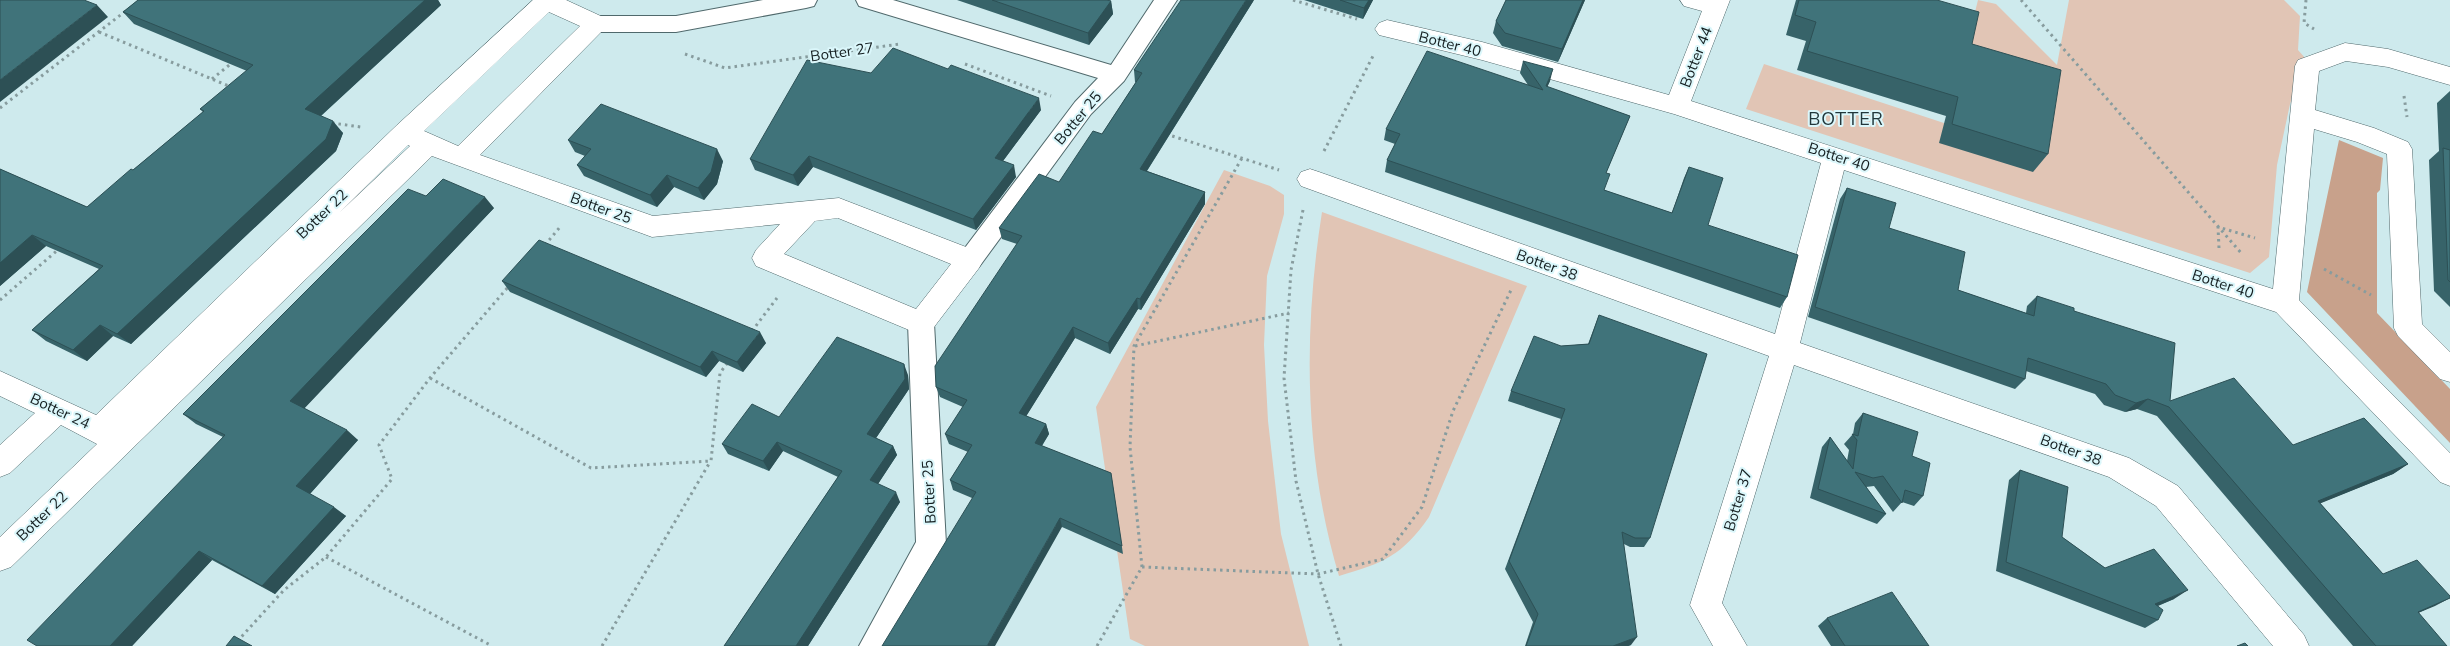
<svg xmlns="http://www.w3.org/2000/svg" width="2450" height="646" viewBox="0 0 2450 646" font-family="'Nunito Sans',sans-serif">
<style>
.green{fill:#e1c5b5}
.forest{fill:#c8a18b}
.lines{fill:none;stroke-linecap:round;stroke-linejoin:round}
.pedestrian-casing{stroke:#50696c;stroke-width:2}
.minor-casing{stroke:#50696c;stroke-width:1}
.path{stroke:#879c9e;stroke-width:3;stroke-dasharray:2.5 4;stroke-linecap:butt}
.pedestrian{fill:#fff;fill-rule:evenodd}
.minor{fill:#fff;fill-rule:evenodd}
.wall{fill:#376369}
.shaded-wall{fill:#2d5055}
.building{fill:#40737a;stroke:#2d5055}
.labels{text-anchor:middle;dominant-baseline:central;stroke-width:4;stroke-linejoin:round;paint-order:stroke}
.street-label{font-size:15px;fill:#151f21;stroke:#dbf7fb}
.quarter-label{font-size:18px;letter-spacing:1px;fill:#21373b;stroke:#dbf7fb}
</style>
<rect width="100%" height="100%" fill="#ceeaed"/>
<!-- green -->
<path class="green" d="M1978 0 1996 4 2057 65 2069 0H2284L2300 16 2298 50 2306 59 2290 104 2277 165 2269 257 2250 273 1746 109 1764 64 1947 124Z
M1224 170 1270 186 1284 195V214L1267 276 1264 345 1268 421 1281 534 1309 646H1145L1130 639 1096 407Z
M1322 212 1527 286 1429 517C1402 556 1383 563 1339 576 1304 459 1303 332 1322 212Z"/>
<!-- forest -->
<path class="forest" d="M2339 140 2383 158 2380 190 2377 193V313L2450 389V443L2307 292Z"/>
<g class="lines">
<defs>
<path id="pedestrian" d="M763 0H817L814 6 806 8 676 32H597L589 30 586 24 589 18 597 16H676Z
M856 0H893L1111 65 1154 0H1177L1124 81 1091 114 979 267 970 270 961 267 957 260 961 253 1075 102 1098 78 859 6Z
M921 312 930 315 934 323 946 544 890 646H859L916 542 908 323 912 315Z"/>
<path id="minor" d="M533 0H566L605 18 609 24 480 155 653 216 839 198 979 252 983 260 979 268 931 331 921 335 756 266 752 258 756 250 780 224 652 237 432 156 11 567 0 571V537L97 444 61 425 10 473 0 477V445L35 413 0 396V371L96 415 396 126ZM549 12 580 26 458 146 424 131ZM408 145 410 146 339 213ZM838 218 951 264 916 309 784 254 815 221Z
M1680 0H1730L1691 101 2273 289 2295 66 2298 60 2345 43 2388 49 2450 67V85L2388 67 2346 61 2319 71 2315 110 2374 128 2408 142 2412 149 2422 324 2450 352V382L2440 379 2398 336 2394 328 2387 154 2357 142 2314 129 2299 300 2450 453V486L2440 482 2276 312 1844 170 1800 343 2129 458 2178 486 2304 635 2309 646H2273L2156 506 2109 477 1794 365 1722 603 1747 646H1713L1690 605 1769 356 1301 186 1297 179 1301 172 1310 169 1319 172 1775 334 1821 163 1674 114 1482 60 1379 35 1375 29 1379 23 1387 20 1482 42 1669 95 1702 11 1684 6Z"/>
</defs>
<!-- pedestrian casing -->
<use href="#pedestrian" class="pedestrian-casing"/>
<!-- minor casing -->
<use href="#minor" class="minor-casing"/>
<!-- path -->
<path class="path" d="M1293 0 1357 19
M2021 0 2242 254
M2306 0 2304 23 2314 29
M99 32 231 87
M685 54 725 68 900 44
M965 64 1051 96
M212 79 233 62
M2404 96 2407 117
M0 108 127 10
M332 123 361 127
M1166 134 1279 170
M1324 151 1373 56
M1303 210 1291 270 1284 378 1296 481 1318 574 1341 646
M545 245 560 227
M2219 248 2218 227 2255 238
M2324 269 2371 295
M0 300 60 248
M752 331 777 298
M1135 346 1289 313
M430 378 591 468 711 461 720 373 728 362
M326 557 492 646
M1142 567 1130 447 1134 346 1242 158
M233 646 284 590 326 557 392 479 379 445 430 378 509 286
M602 646 710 462
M1097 646 1142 567 1318 574 1383 559 1422 507 1453 411 1512 288"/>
<!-- pedestrian -->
<use href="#pedestrian" class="pedestrian"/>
<!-- minor -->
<use href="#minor" class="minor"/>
</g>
<!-- wall -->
<path class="wall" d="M138 0H438L441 5 321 116 343 133 336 151 131 344 113 336 87 361 46 341 32 330 99 269 46 246 0 286V169L16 176 87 207 133 170 203 112 200 109 247 71 134 24 123 12Z
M957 0H1107L1111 1 1113 14 1089 45Z
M1254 0 1147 171 1205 192V204L1141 310 1138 309 1110 354 1075 338 1026 416 1046 424 1049 434 1042 446 1111 473 1123 554 1062 527 972 498 953 490 950 480 968 452 949 444 945 434 963 407 940 397 936 387 1017 244 1002 239 999 228 1059 182 1102 134 1136 82H1135L1134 70Z
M1304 0H1373L1363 19Z
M1506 0H1585L1558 62 1502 46 1493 33 1496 21Z
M1796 0H1937L1972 44 2048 154 2033 172 1939 143 1946 116 1797 70 1806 41 1786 35Z
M1523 61 1550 81 1547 87 1630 116 1606 173 1604 190 1672 213 1684 178 1689 167 1708 225 1787 297 1780 308 1385 172 1387 160 1395 144 1384 140 1386 129 1528 85 1520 73Z
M2450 91V307L2434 291 2429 160 2439 151 2437 103Z
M1041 110 1003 161 1016 177 976 230 813 167 798 186 755 170 750 159Z
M568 140 723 161 717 184 704 200 674 187 657 207 584 176 577 165 585 156 575 152Z
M1847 188 1889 228 1958 290 2026 313 2027 306 2037 296 2074 311 2170 401 2293 445 2408 464 2393 474 2320 503 2383 574 2450 598 2418 613 2447 646H2353L2157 416 2137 409 2125 412 2104 405 2095 394 2026 371 2025 379 2015 389 1808 317 1840 199Z
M426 196 494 208 304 408 358 440 310 494 346 516 275 594 212 560 132 646H37L223 437 196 424 183 414Z
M502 281 766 343 743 372 719 361 706 377 510 292Z
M1599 315 1650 538 1644 547H1630L1624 544 1631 645 1628 646H1525L1533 622 1505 569 1561 419 1508 401 1511 391 1561 346 1588 344Z
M908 375 909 389 876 438 893 446 897 455 878 484 900 502 808 646H724L838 477 783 451 769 471 728 454 722 444 779 417Z
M1863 413 1912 456 1923 496 1914 506 1902 502 1893 512 1874 486 1866 487 1886 514 1877 524 1810 498 1822 447 1830 437 1847 461 1849 450 1844 444 1853 434 1855 423Z
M2020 470 2062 537 2105 568 2174 599 2158 606V620L2145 628 1996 571 2009 480Z
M1827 618 1929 646H1831L1818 626Z"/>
<!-- shaded-wall -->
<path class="shaded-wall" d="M425 0H438L441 5 315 121 305 109Z
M1246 0H1254L1141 180 1140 169Z
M1369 0H1373L1363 19 1364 8Z
M1583 0H1585L1558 62 1562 49Z
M1111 1 1113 14 1089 45 1088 33Z
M97 5 108 17 0 102V80Z
M1553 69 1550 81 1542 98 1546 86Z
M1039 98 1041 110 997 169 995 158Z
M333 121 343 133 336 151 131 344 117 334Z
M717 149 723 161 717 184 704 200 698 188Z
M809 156 813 167 798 186 793 175Z
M1014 165 1016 177 976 230 973 219Z
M667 175 674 187 657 207 650 195Z
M1205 192V204L1141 310 1140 299Z
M485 197 494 208 302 411 290 401Z
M32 235 46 246 0 286V263Z
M1137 298 1138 309 1110 354 1108 343Z
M100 325 113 336 87 361 73 350Z
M1073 327 1075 338 1022 423 1019 413Z
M760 332 766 343 743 372 737 362Z
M712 351 719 361 706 377 700 367Z
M904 364 908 375 909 389 872 444 867 434Z
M2148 399 2137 409 2125 412 2136 403Z
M1046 424 1049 434 1037 453 1035 443Z
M347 430 358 440 308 496 296 486Z
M777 442 783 451 769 471 763 461Z
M893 446 897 455 874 490 870 480Z
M2408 464 2393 474 2304 510 2318 501Z
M896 492 900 502 808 646H796Z
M334 507 346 516 275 594 262 586Z
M1060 518 1062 527 995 646H987Z
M199 551 212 560 132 646H110Z
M2188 590 2174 599 2142 612 2155 604Z
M2450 598 2435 606 2401 620 2418 612Z
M1637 637 1631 645 1628 646H1613Z"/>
<!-- building -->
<path class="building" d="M0 0H84L97 5 0 80Z
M138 0H425L305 109 333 121 326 139 117 334 100 325 73 350 32 330 103 266 32 235 0 263V169L16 176 87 207 131 169 133 170 204 111 200 109 253 65 123 12Z
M992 0H1107L1111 1 1088 33Z
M1181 0H1246L1140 169 1205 192 1140 299 1137 298 1108 343 1073 327 1019 413 1046 424 1035 443 1111 473 1122 546 1060 518 987 646H882L976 492 950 480 972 445 945 434 967 400 936 387 935 366 1022 236 999 228 1039 174 1059 182 1093 131 1102 134 1142 73 1134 70Z
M1340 0H1369L1364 8Z
M1506 0H1583L1562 49 1505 33 1496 21Z
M1799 0H1937L1979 12 1972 44 2061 70 2048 154 1952 124 1958 97 1807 51 1816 22 1795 15Z
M893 48 948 69 951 65 1039 98 995 158 1014 165 973 219 809 156 793 175 750 159 807 60 871 73Z
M1427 51 1543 90 1523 61 1553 69 1546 86 1630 116 1606 173 1610 174 1604 190 1672 213 1689 167 1723 178 1708 225 1798 255 1787 297 1387 160 1400 134 1386 129Z
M601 104 717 149 711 172 698 188 667 175 650 195 577 165 591 149 568 140Z
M2443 148 2450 150V282L2448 280Z
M443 179 485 197 290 401 347 430 296 486 334 507 262 586 199 551 110 646H37L27 640 225 435 183 414 408 189 426 196Z
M1847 188 1896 203 1889 228 1965 252 1958 290 2034 316 2037 296 2074 308V311L2175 343 2170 401 2234 378 2293 445 2364 418 2408 464 2318 501 2383 574 2417 560 2450 596V598L2418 612 2447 646H2376L2169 407 2148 399 2136 403 2115 395 2106 384 2028 358 2025 379 1815 307Z
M539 240 760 332 737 362 712 351 700 367 502 281Z
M1599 315 1707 354 1650 538H1635L1622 532 1637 637 1613 646H1526L1538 614 1509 561 1565 409 1511 391 1534 336 1561 346 1589 344Z
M837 337 904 364 905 379 867 434 893 446 870 480 896 492 796 646H724L842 471 777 442 763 461 722 444 752 404 779 417Z
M1863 413 1918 432 1912 456 1930 463 1923 496 1905 490 1902 503 1883 476 1873 478 1855 472 1886 514 1818 489 1830 437 1853 469 1857 440 1852 434 1858 436Z
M2020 470 2068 487 2062 537 2105 568 2154 549 2188 590 2155 604 2163 610 2158 620 2006 562Z
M1892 592 1929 646H1845L1827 618Z
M234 636 252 646H226Z
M2245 643 2248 646H2237Z"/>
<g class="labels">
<!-- street labels -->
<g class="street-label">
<text transform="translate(1450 44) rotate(14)">Botter 40</text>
<text transform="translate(842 52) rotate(-8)">Botter 27</text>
<text transform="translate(1696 57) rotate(-69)">Botter 44</text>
<text transform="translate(1078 118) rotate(-50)">Botter 25</text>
<text transform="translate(1839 157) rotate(18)">Botter 40</text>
<text transform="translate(601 208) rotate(20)">Botter 25</text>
<text transform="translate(322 214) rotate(-44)">Botter 22</text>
<text transform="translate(1547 265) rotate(20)">Botter 38</text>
<text transform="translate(2223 284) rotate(18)">Botter 40</text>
<text transform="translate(60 411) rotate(25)">Botter 24</text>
<text transform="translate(2071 450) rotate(20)">Botter 38</text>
<text transform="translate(929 492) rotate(-93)">Botter 25</text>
<text transform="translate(1738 500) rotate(-73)">Botter 37</text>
<text transform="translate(42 516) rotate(-44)">Botter 22</text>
</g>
<!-- quarter labels -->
<g class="quarter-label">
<text x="1846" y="119">BOTTER</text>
</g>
</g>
</svg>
